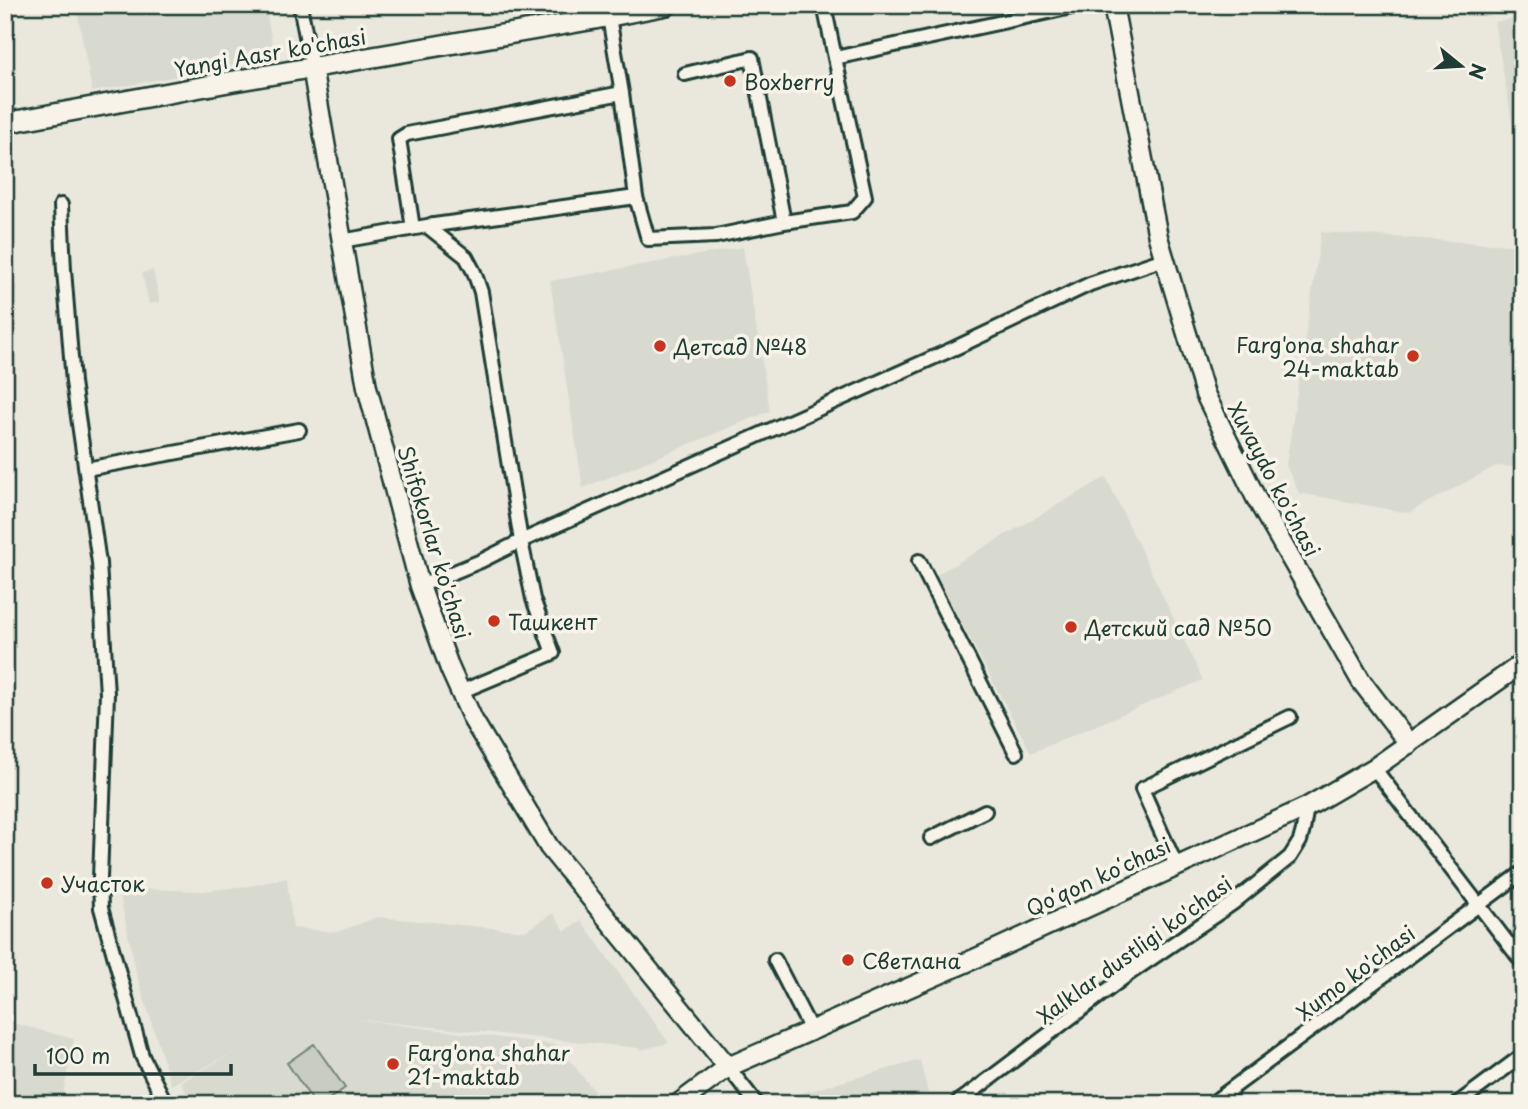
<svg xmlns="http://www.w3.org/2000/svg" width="1528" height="1109" viewBox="0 0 1528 1109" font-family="'Playpen Sans',sans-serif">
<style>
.built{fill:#d9dacf}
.park{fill:#c8ccc1;stroke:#74847a;stroke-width:2}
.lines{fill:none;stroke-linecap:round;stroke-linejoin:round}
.street-casing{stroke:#1f3d34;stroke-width:18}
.secondary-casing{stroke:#1f3d34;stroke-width:23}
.primary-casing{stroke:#1f3d34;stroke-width:24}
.street{stroke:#f7f3e8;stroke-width:12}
.secondary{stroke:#f7f3e8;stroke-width:18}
.primary{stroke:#f7f3e8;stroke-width:19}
.poi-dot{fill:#c8321e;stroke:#f7f3e8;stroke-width:2.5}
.labels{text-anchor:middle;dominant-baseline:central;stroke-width:7;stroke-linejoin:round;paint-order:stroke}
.street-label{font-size:21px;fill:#1f3d34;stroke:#f7f3e8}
.poi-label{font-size:21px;fill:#1f3d34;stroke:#f7f3e8;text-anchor:start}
</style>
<rect width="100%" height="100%" fill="#eae8dd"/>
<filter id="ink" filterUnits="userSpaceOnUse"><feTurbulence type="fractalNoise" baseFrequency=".0143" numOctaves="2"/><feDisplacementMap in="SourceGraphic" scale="14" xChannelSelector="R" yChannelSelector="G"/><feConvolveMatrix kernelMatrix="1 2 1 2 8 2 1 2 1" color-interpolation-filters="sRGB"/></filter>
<g filter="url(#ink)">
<!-- built -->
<path class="built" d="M76 5H265L275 58 92 92Z
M1523 17V183L1494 22Z
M1321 232 1523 246V468L1496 466 1408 513 1299 493 1286 465Z
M743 247 770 411 583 488 550 281Z
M153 270 160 302 149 304 142 273Z
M1106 477 1203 680 1031 753 936 575Z
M287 878 293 928 337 932 378 917 525 931 553 913 565 931 581 920 669 1043 641 1050 638 1048 353 1019 557 1045 605 1104H192L181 1082 236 1051 171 1085 137 976 119 892 147 889 203 891 249 886Z
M5 1021 74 1039 61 1104H5Z
M920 1060 928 1093 890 1104H801L798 1094Z"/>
<!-- park -->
<path class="park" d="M314 1044 345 1088 322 1104H315L287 1063Z"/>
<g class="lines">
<defs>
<path id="street" d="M300 5 312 67
M824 5 835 58
M609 17 622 93 636 197
M685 74 752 58 784 222
M61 205 64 270 73 382 99 563 107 694 100 878 101 908 142 1056 166 1104
M427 226 466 257 474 272 481 292 521 541 533 599 553 653 460 692
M413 228 399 139 407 134 622 93
M341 241 427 226 636 197 648 239 716 236 784 222 852 212 865 197 835 58 1081 5
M86 469 299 430
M919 561 1016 753
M420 586 481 561 521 541 955 348 1090 284 1164 259
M1374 768 1523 963
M931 838 985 811
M1176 865 1142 789 1290 717
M775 960 811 1030
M728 1067 757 1104
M956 1104 1130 973 1233 903 1290 857 1300 841 1303 830 1307 807
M1211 1104 1523 872
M1457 1104 1523 1055"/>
<path id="secondary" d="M1113 5 1158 237 1205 394 1256 498 1361 681 1409 744
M312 67 367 387 420 586 450 669 473 720 549 847 728 1067
M678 1104 728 1067 981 956 1307 807 1374 768 1523 663"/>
<path id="primary" d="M5 123 234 81 595 19 667 5"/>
</defs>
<!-- street casing -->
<use href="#street" class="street-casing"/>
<!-- secondary casing -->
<use href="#secondary" class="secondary-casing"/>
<!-- primary casing -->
<use href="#primary" class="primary-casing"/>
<!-- street -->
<use href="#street" class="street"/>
<!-- secondary -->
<use href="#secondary" class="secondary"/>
<!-- primary -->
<use href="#primary" class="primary"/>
</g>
</g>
<!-- markers -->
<g class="poi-dot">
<circle cx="730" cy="81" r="7"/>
<circle cx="660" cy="346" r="7"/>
<circle cx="1413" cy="356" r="7"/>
<circle cx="494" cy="621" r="7"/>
<circle cx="1071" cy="627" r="7"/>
<circle cx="47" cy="883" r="7"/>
<circle cx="848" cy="960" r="7"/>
<circle cx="393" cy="1064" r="7"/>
</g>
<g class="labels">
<!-- street labels -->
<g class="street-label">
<text transform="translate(270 52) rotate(-10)">Yangi Aasr ko'chasi</text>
<text transform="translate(1275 479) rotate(62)">Xuvaydo ko'chasi</text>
<text transform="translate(435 542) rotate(73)">Shifokorlar ko'chasi</text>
<text transform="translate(1098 876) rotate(-25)">Qoʻqon koʻchasi</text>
<text transform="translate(1134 949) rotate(-36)">Xalklar dustligi ko'chasi</text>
<text transform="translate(1355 972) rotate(-37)">Xumo ko'chasi</text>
</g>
<!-- poi labels -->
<g class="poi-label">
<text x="744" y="81">Boxberry</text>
<text x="1399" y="344" text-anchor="end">Farg'ona shahar<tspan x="1399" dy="24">24-maktab</tspan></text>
<text x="674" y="346">Детсад №48</text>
<text x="508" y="621">Ташкент</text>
<text x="1085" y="627">Детский сад №50</text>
<text x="61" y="883">Участок</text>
<text x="862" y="960">Светлана</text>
<text x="407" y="1052">Farg'ona shahar<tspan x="407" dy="24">21-maktab</tspan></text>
</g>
</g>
<!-- margin -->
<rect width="1528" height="1109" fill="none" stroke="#f7f3e8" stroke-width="28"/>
<rect x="14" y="14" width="1500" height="1081" fill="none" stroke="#1f3d34" stroke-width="2.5" filter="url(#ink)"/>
<!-- north arrow -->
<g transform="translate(1461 66) rotate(108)" stroke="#f7f3e8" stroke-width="5" paint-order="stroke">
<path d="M0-5L12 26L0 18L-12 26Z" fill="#1f3d34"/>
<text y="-10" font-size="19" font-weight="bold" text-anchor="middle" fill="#1f3d34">N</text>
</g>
<!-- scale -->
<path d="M35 1064v10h196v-10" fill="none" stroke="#1f3d34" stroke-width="3.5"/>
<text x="46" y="1064" font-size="21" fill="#1f3d34" stroke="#f7f3e8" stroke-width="5" paint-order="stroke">100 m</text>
</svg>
